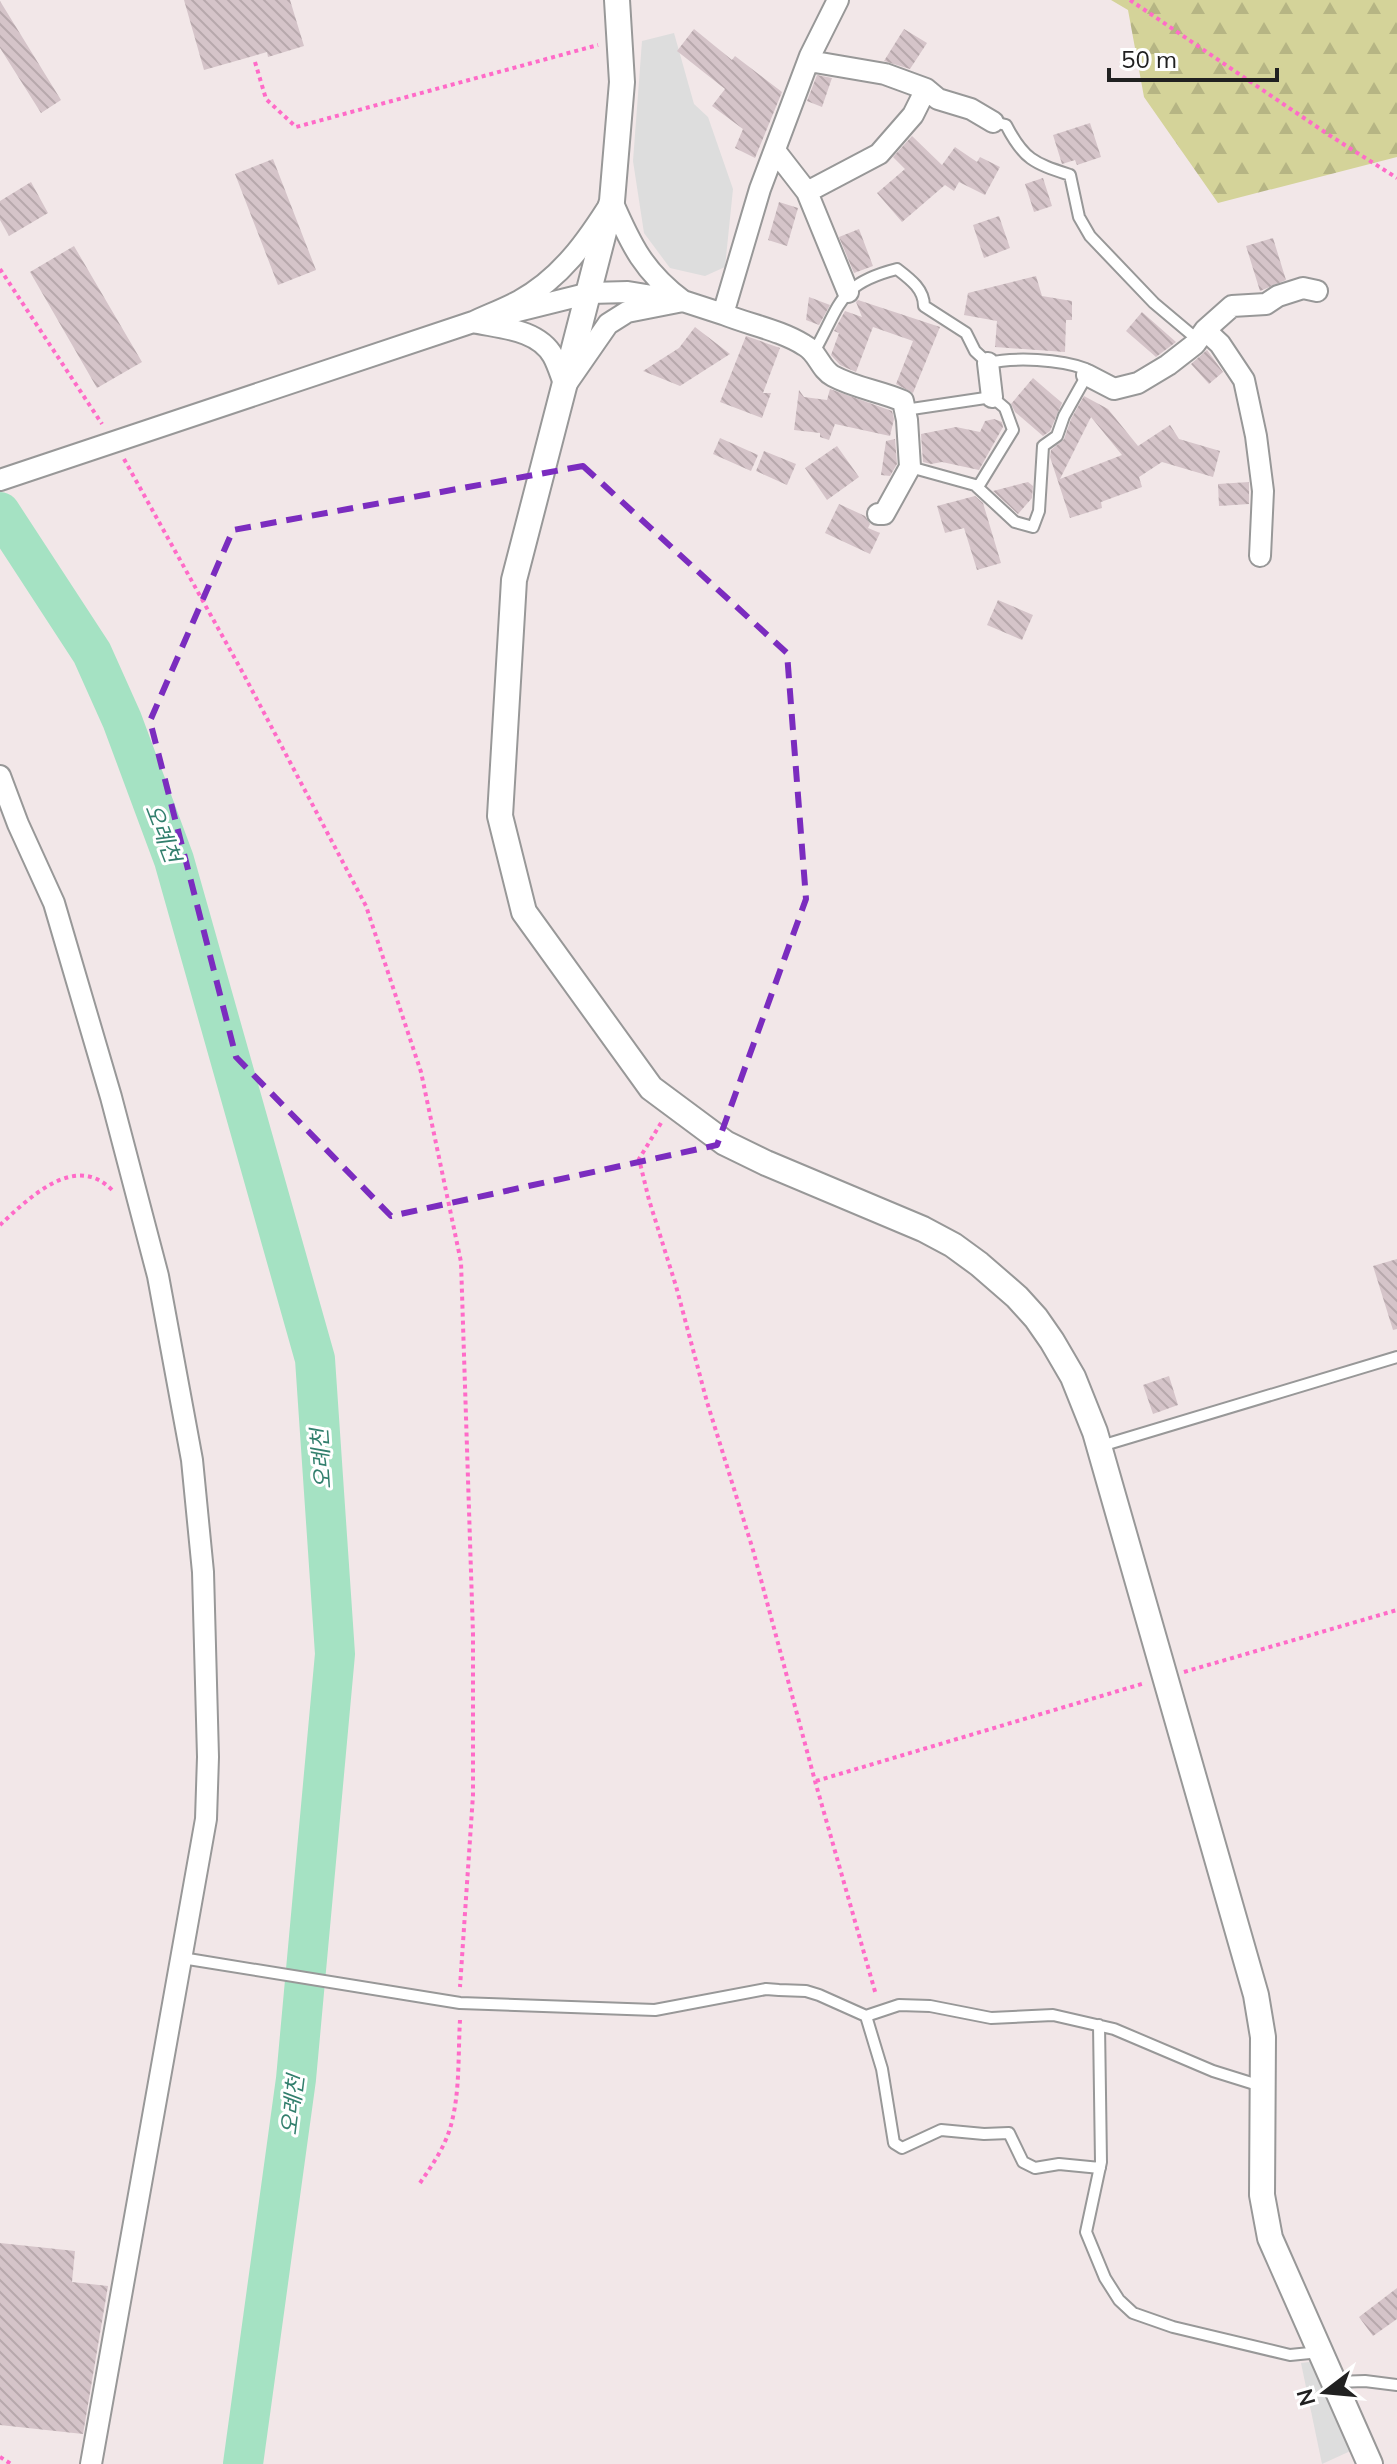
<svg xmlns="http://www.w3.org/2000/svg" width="1397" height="2464" viewBox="0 0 1397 2464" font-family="Mulish,'Noto Sans KR',sans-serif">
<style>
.forest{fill:url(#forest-firs)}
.parking{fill:#ddd}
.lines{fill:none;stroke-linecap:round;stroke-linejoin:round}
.river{stroke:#a5e2c3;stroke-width:40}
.building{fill:url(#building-back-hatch);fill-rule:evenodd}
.service-casing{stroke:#989898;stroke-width:14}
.minor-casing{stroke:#989898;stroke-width:24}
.tertiary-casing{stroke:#989898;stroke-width:28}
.path{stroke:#ff6bc8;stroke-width:4;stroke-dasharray:4 4;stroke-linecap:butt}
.service{stroke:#fff;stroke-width:10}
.minor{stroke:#fff;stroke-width:20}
.tertiary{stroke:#fff;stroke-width:24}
.marked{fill:none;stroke:#7b2cbf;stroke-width:6;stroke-dasharray:16 10;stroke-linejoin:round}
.labels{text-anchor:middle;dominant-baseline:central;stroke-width:6;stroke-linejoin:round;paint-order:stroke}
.water-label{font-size:22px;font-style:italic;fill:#327f6d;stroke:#fff}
</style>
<defs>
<pattern id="forest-firs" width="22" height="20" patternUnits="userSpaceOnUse" patternTransform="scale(2)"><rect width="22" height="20" fill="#d4d399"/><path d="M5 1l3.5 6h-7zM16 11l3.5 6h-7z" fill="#b6b584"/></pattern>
<pattern id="building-back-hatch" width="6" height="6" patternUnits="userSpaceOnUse" patternTransform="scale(2)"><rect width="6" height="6" fill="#d5c4c9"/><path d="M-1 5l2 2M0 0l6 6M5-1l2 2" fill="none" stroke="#b7a8ac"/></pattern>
</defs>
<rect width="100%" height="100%" fill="#f2e7e8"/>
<!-- forest -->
<path class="forest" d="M1111 0H1397V157L1218 203 1144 97 1128 10Z"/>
<!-- parking -->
<path class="parking" d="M674 33 694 104 708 117 733 189 725 267 705 276 670 268 644 233 633 161 642 41Z
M1317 2361 1357 2448 1322 2464 1301 2363Z"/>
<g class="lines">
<!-- river -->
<path class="river" d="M0 512 92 653 122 720 174 860 315 1359 335 1654 296 2079 243 2464"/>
</g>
<!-- building -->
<path class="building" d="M184 0H290L304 46 268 57 267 52 204 70Z
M0 1 61 100 41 113 0 48Z
M694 29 732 60 735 56 782 92 755 158 735 148 743 129 712 106 725 89 677 51Z
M904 29 927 43 910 69 884 61Z
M817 75 832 78 822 107 807 101Z
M1090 123 1101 157 1077 165 1075 160 1062 164 1053 135Z
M912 136 942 165 955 147 977 162 980 157 1000 167 985 195 959 182 954 191 945 185 902 222 877 193 905 169 893 157Z
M273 159 316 270 278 285 235 174Z
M1043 178 1052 206 1034 212 1025 184Z
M31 182 48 213 9 236 0 220V201Z
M779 202 798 208 787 246 768 240Z
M999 216 1010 248 984 258 973 225Z
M859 229 873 266 854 273 839 237Z
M1273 238 1286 280 1260 291 1246 246Z
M74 246 142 362 97 388 30 272Z
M1036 276 1042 296 1072 301V320H1066L1065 352 995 347 997 321 964 315 968 293Z
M809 297 830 305 819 325 806 320Z
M858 300 940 327 913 393 896 384 913 341 873 327 856 372 840 365 831 355 839 333 834 331 845 311 862 317 856 302Z
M1142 312 1176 342 1156 357 1126 331Z
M695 327 730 354 680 386 643 371 679 348Z
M746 336 780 348 763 393H771L762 418 720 402Z
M1207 350 1223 372 1209 384 1191 364Z
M1033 378 1062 403 1050 431 1043 436 1015 412 1011 404Z
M830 389 892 411 894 419 890 436 835 424 829 440 820 437V433L794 430 799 390 804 397 827 400Z
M1084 396 1108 409 1138 446 1170 425 1179 439 1220 451 1213 477 1162 462 1139 477 1142 487 1101 502 1102 508 1070 518 1050 457 1051 450 1064 439 1071 419ZM1091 417 1122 455 1060 479Z
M994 419 1002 422 1003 427 979 470 942 462 931 464 923 462 921 434 956 427 980 432 985 421Z
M720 438 758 455 751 471 713 454Z
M895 439 897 464 890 476 881 475 886 441Z
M837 446 859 477 827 500 805 468Z
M764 451 796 464 787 485 756 471Z
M1028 482 1033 486 1032 498 1018 514 993 491Z
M1249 482V504L1219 506 1218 484Z
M975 496 983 503 1001 563 977 570 964 528 945 533 937 506Z
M839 504 865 516 870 524 868 528 880 533 870 554 825 533Z
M998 600 1033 615 1022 640 987 625Z
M1397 1259V1329L1393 1330 1373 1266Z
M1169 1376 1178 1405 1153 1414 1143 1385Z
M0 2243 75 2251 72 2282 108 2286 83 2434 0 2425Z
M1397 2288V2319L1373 2336 1359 2317Z"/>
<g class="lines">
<defs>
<path id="service" d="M993 122 1006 125C1024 160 1034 163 1070 175L1079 217 1090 236 1154 303 1198 340
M814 352C841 304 838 284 897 269 910 279 924 289 924 306L966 333 975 351 988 363C1015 357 1060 359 1086 369L1087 375 1064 416 1057 436 1043 446 1039 511 1033 527 1015 522 975 485 910 467
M905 410 992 397 1005 408 1013 430 978 487
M1101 1446 1397 1357
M182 1958 460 2003 655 2010 766 1989 779 1990 806 1991 819 1995 866 2016 899 2005 930 2006 991 2018 1053 2015 1114 2029 1213 2071 1261 2086
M866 2016 882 2069 894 2143 902 2148 941 2130 984 2134 1009 2133 1023 2162 1035 2168 1059 2164 1100 2168
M1099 2025 1101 2162 1086 2232 1105 2278 1119 2300 1133 2313 1173 2327 1290 2355 1320 2352
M1335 2382 1365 2381 1397 2385"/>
<path id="minor" d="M809 61 885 74 926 89 938 99 971 109 993 122
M776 152 807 192 848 292
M807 192 879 154 913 115 926 89
M612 201C631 245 644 272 683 301L627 312 608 324 565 386C561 376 558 365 553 356 538 329 500 328 473 322 488 315 504 309 519 301 561 278 587 241 612 201Z
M723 314C750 325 780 330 804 345 818 352 820 369 833 376 855 388 880 391 903 401L907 420 910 467 884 514H878
M1205 330 1220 344 1244 380 1256 436 1263 491 1260 556
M988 363 992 397
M1087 375 1114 389 1138 383 1168 365 1195 344 1205 330 1232 306 1266 304 1278 296 1303 288 1317 291
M0 480 473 322 590 293 628 292 683 301 723 314 760 189 810 56 838 0
M0 776 18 824 54 903 111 1097 158 1276 192 1460 203 1572 208 1757 206 1819 91 2464"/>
<path id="tertiary" d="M617 0 622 82 612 201 514 580 500 816 524 912 651 1088 725 1143 766 1163 923 1229 953 1245 979 1264 1017 1297 1036 1318 1052 1341 1073 1377 1095 1432 1256 1995 1263 2037 1262 2195 1270 2238 1370 2464"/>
</defs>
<!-- service casing -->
<use href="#service" class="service-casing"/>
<!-- minor casing -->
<use href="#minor" class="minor-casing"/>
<!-- tertiary casing -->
<use href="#tertiary" class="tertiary-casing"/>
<!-- path -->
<path class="path" d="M1130 0 1329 135 1397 178
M255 62 266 99 296 127 598 45
M0 269 102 424
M124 459 244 675 366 906 421 1072 461 1262 473 1634V1795L460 1987
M661 1123 639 1159 649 1200 676 1286 707 1402 753 1550 815 1781 876 1995
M0 1225C29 1198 75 1152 112 1190
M1184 1672 1397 1610
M816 1781 1145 1683
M420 2183C433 2164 447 2144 452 2121 460 2089 458 2053 460 2020
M0 2457 11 2464"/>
<!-- service -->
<use href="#service" class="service"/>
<!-- minor -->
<use href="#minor" class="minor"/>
<!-- tertiary -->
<use href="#tertiary" class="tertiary"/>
</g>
<!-- marked area -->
<path class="marked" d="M583 466 787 653 806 899 717 1145 391 1216 236 1057 150 721 233 530Z"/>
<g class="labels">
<!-- water labels -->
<g class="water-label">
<text transform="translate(163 833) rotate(69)">오례천</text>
<text transform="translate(321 1459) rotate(-94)">오례천</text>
<text transform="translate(292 2105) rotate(-83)">오례천</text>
</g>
</g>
<!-- north arrow -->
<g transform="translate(1325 2392) rotate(254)" stroke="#ffffff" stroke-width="6" paint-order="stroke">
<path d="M0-6L14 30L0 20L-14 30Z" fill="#212121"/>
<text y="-12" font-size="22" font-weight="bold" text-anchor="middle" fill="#212121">N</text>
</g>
<!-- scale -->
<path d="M1109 68v12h168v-12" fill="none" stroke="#212121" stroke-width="4"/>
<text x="1121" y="68" font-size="24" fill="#212121" stroke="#ffffff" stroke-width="6" paint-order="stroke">50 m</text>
</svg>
